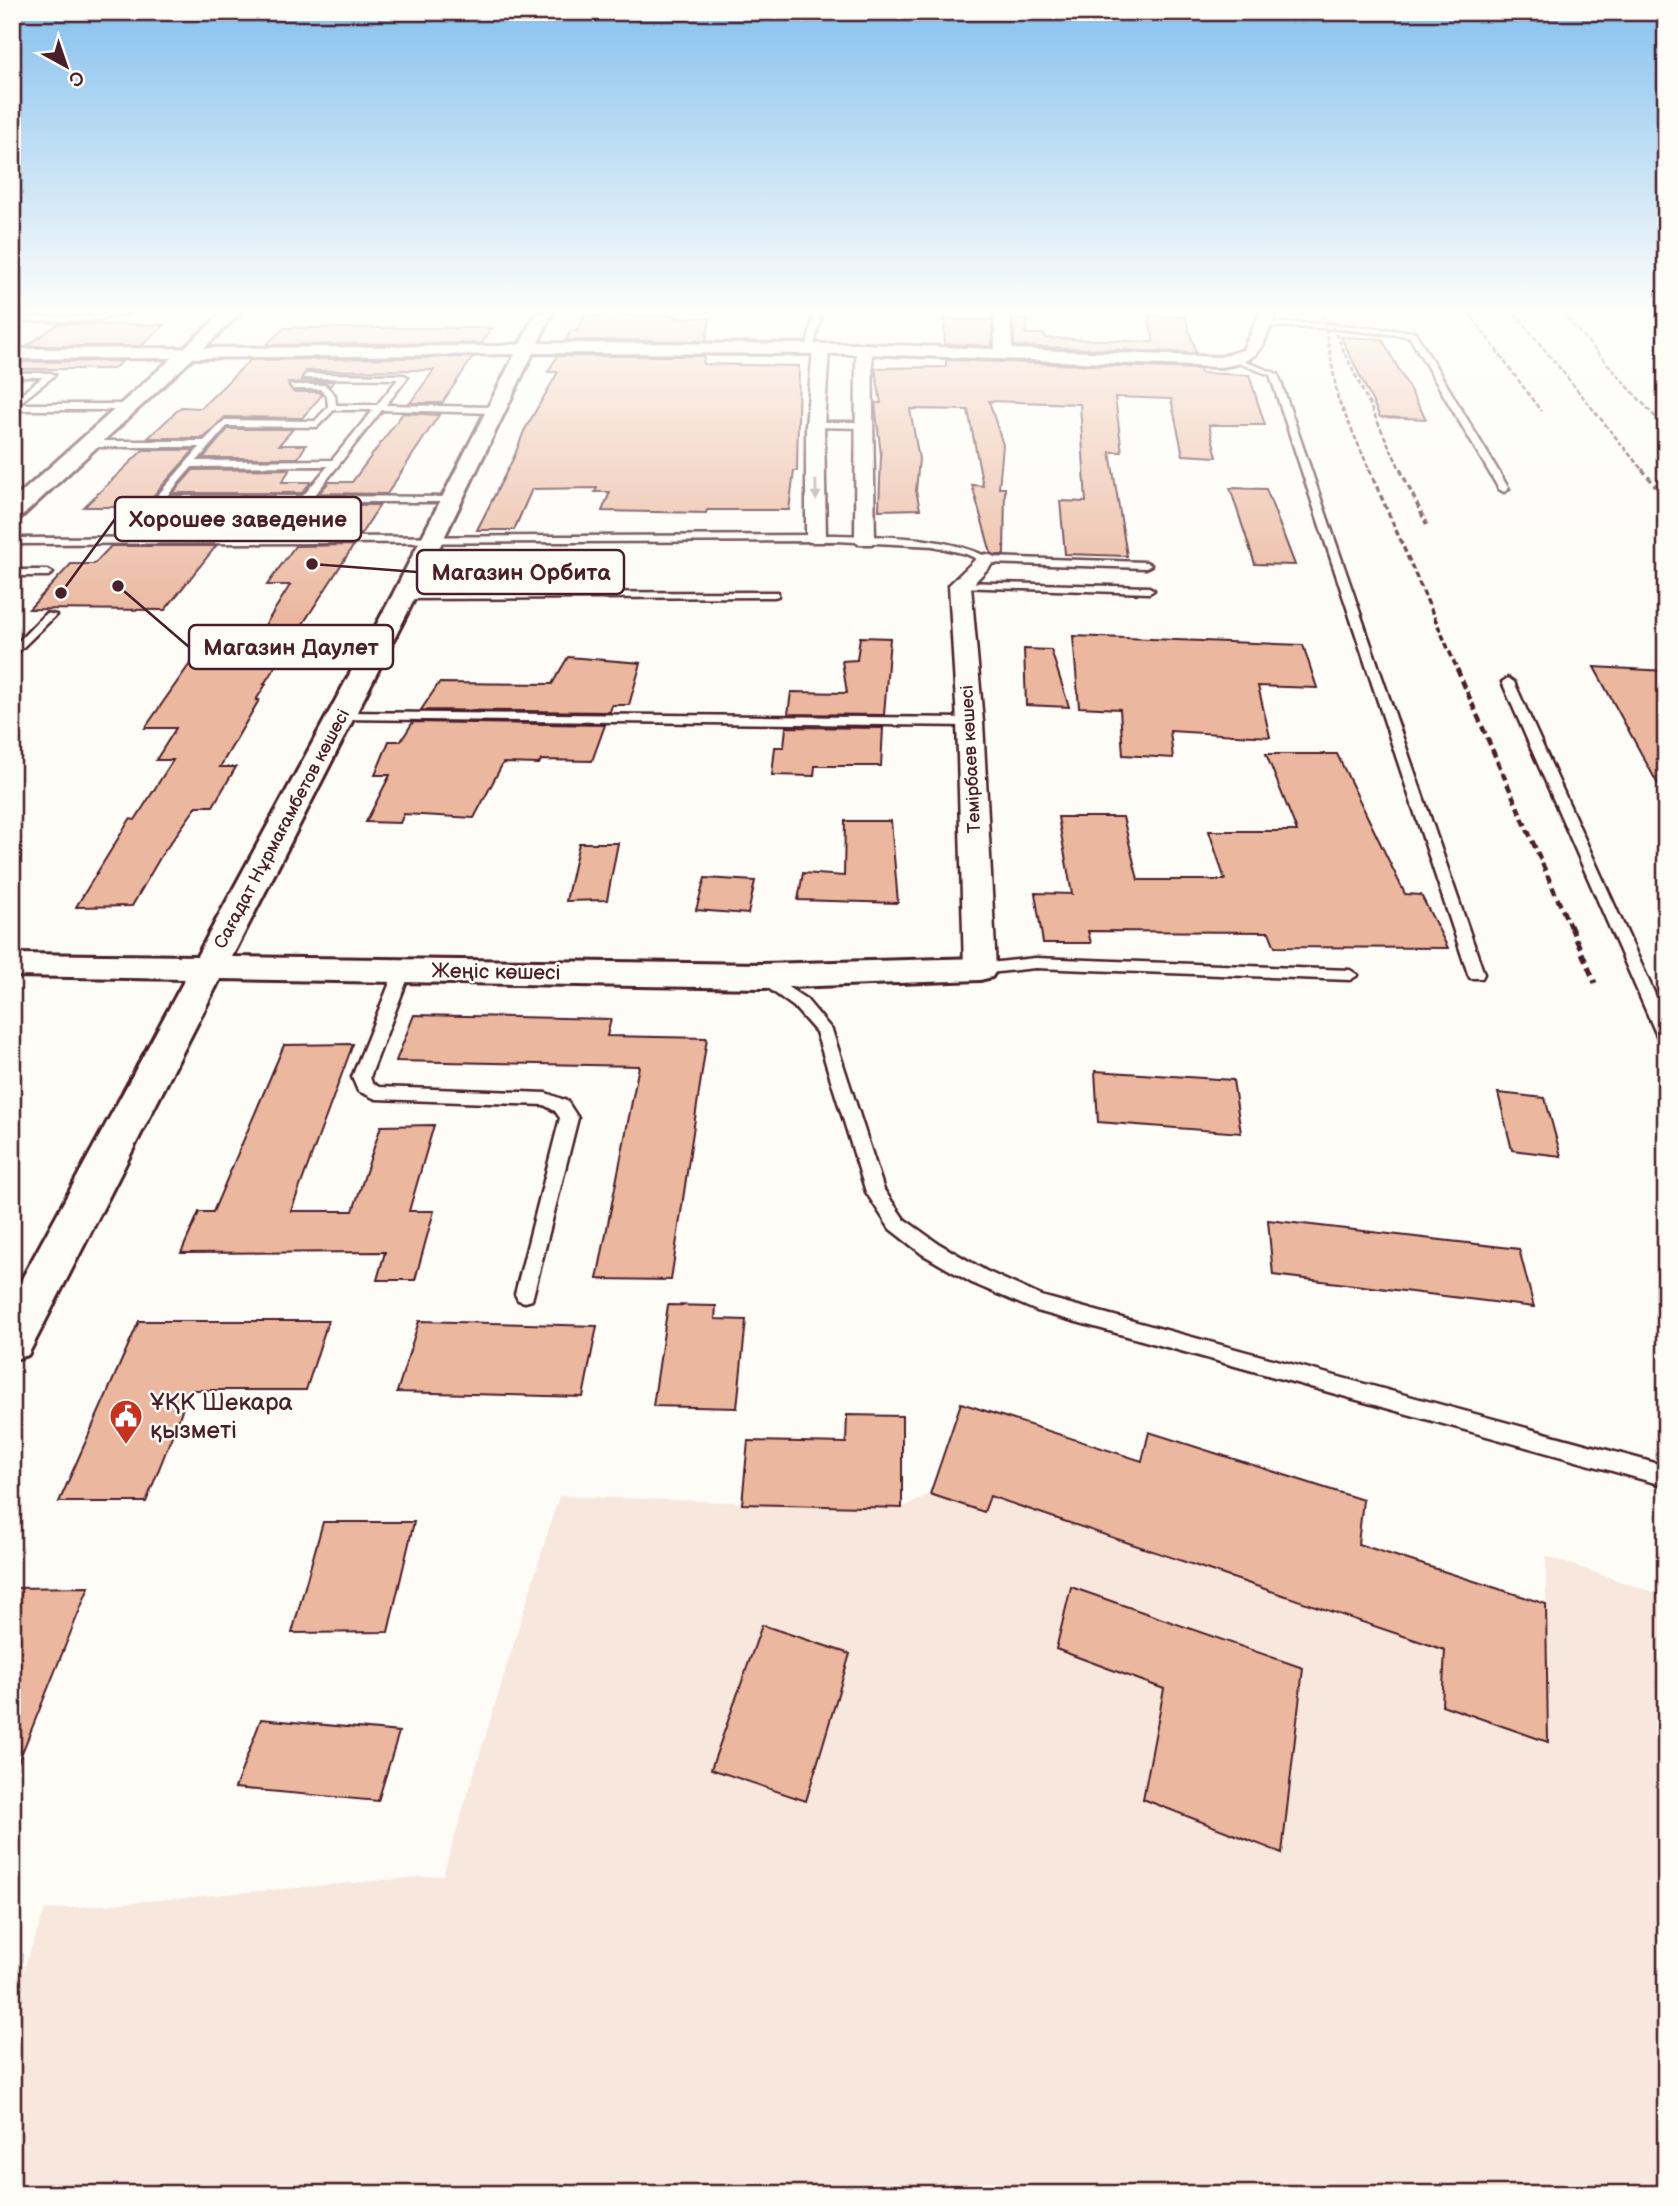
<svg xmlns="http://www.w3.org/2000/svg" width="1678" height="2206" viewBox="0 0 1678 2206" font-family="'Balsamiq Sans',sans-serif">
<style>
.built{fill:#f8e7dc}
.building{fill:#ebb79e;stroke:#4a1f2b;stroke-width:2}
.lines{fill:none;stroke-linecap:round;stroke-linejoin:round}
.lane-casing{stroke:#4a1f2b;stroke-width:5}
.street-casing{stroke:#4a1f2b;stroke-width:5}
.secondary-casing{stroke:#4a1f2b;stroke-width:6}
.lane{fill:#fdfcf7;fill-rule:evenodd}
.street{fill:#fdfcf7;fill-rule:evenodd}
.secondary{fill:#fdfcf7;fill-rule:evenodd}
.rail-far3{stroke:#4a1f2b;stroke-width:2.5;stroke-dasharray:5 2.5;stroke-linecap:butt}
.rail-far2{stroke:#4a1f2b;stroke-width:3.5;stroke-dasharray:6 3.5;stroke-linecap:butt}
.rail-far1{stroke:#4a1f2b;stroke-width:4.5;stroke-dasharray:8 4.5;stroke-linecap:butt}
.rail{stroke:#4a1f2b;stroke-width:5;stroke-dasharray:10 5;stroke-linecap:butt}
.oneway{fill:#ac999b}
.labels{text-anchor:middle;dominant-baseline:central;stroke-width:5;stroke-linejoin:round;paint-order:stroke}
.far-street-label{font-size:18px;fill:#4a1f2b;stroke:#fdfcf7}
.street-label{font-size:21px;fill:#4a1f2b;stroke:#fdfcf7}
.near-poi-label{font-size:24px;fill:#4a1f2b;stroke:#fdfcf7;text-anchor:start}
.leader{fill:none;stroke:#4a1f2b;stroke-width:2.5}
.callout-dot{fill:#4a1f2b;stroke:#fdfcf7;stroke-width:2.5}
.callout{fill:#fdfcf7;stroke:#4a1f2b;stroke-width:2.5}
.callout-label{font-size:23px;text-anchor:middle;font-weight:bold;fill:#4a1f2b}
</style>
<rect width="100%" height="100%" fill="#fdfcf7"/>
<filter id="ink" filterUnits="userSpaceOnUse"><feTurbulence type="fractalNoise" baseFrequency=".0143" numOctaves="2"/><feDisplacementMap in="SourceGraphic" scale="14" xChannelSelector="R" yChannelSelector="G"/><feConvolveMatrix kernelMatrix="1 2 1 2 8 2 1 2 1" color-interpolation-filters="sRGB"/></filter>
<g filter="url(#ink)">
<!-- built -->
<path class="built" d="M930 1494 984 1512 990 1496 1352 1618 1358 1544 1546 1604V1556L1666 1597V2194H12V2002L45 1910 443 1875 559 1496 902 1508Z"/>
<!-- building -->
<path class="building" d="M675 315 674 318H710L706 341 566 340 571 330 576 331 585 316Z
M1148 316 1185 317 1196 353 1014 346 1013 320H1028L1025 334H1044L1046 338 1154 342Z
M944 319 992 320V346L945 344Z
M58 324 165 325 141 346H27Z
M284 328H492L482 343 266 345Z
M1341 337 1382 339 1426 419 1380 417Z
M557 356H704L703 364 799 366 797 471H794L789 510H707L706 513 602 511 610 492H595L597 488 532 489 514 530H477L514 457 524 431 558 372H548Z
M473 357 442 403H410L434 370 306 371 301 380 334 381 330 386 325 382 288 383 293 392H319L322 395 302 418 225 417 203 438H148L181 407 201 408 250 360Z
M946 360 1200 369 1201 373 1249 375 1265 425H1209L1217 457 1183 455 1171 399 1115 397 1122 452H1110L1127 556 1065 554 1060 501 1086 502 1080 404 989 401 1003 445 999 488H1005L1004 555H995L991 553 972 485 983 486 968 410 910 409 919 459 916 491 920 509 879 510 881 455 875 403H881L875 368 946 367Z
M123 361 113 369H12V362Z
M403 413 439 415 387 494 319 493 329 482H352Z
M228 429H293L279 445H306L298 458H203Z
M143 450H194L154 495V503L158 504 380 505 361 534H303L310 525 234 524 225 535H121L147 507H84Z
M290 469 282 482H311L302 493H173L193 470Z
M1230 488 1266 489 1295 565 1255 564Z
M354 545 264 684H266L256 700H259L220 767H236L213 806H197L161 856 132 906 76 907 130 819 135 820 173 760H156L176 728H145L196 655 242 656 251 643H254L290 585H267L295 546Z
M111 546H216L165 610 29 609 71 564H94Z
M1073 636 1303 645 1317 688 1258 686 1270 737 1170 731 1173 758 1123 755 1120 709 1079 707Z
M860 637 890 638 884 715 788 714 791 692 847 693 842 661 857 660Z
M1024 649 1051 650 1069 707 1026 705Z
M568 657 641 663 629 705H612L610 712 421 710 439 683 552 684Z
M1594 667 1666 671V799Z
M413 722 605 725 592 761 541 760 539 764 503 763 474 818 404 814 400 823 366 822 390 775H375L389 741H401Z
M786 727 883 728 881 766H815L814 776 772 775 775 747H784Z
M1266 754H1337L1405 894 1421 895 1448 948 1275 947 1269 932 1088 931 1091 943H1043L1035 893 1072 894 1058 817H1123L1138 880H1225L1209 831H1297Z
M845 821H891L898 903 798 900 803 873 844 876Z
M579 843H618L607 900 566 901Z
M705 878 755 881 748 914 696 910Z
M414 1015 611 1019 607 1036 707 1038 671 1280 597 1279 639 1066 396 1061Z
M353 1044 291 1211H353L381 1126 434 1125 409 1211H434L415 1280H377L385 1252 181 1253 199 1212H213L284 1045Z
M1095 1071 1233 1080 1241 1133 1098 1122Z
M1498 1093 1545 1098 1561 1156 1512 1150Z
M1268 1220 1519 1249 1534 1307 1273 1275Z
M668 1305 716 1306 715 1319 746 1320 737 1408 653 1406Z
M139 1321H328L306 1390H190L146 1502H59Z
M419 1321 597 1326 583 1397 397 1392Z
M961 1403 1142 1461 1149 1432 1363 1500 1358 1544 1546 1604 1548 1742 1442 1705 1445 1650 990 1496 984 1512 930 1494Z
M847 1415 902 1416V1508L742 1504 748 1441 846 1443Z
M323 1522H414L388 1632 292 1633Z
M89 1587 13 1775H12V1588Z
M1071 1587 1303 1668 1282 1853 1143 1799 1164 1689 1056 1649Z
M762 1625 850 1654 806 1801 711 1769Z
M261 1719 399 1732 378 1801 235 1788Z"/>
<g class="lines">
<defs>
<path id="lane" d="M112 313H130L89 321H12V317H89Z
M817 316 821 318 813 349 806 351 813 318Z
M1260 322 1325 324 1415 332 1509 489 1504 492 1499 489 1409 336 1325 328 1263 326Z
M1236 358 1278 374 1484 974 1482 978H1470L1468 974 1270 375 1236 362Z
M12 373H51L55 375 18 404H129L133 407 129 410H12V401L43 377H12Z
M306 374 404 375 408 377 386 405 494 407 498 410 494 413 382 410 314 496 453 497 455 499 450 502H159L156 501V497L200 447H88L84 444 88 441H204L225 420 315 421 328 407 327 396 320 389H293L290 385H325L335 395 336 405H377L398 379 303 378ZM334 410H373L332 460 197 461 227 426 317 427ZM328 466 303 496H167L192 467Z
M815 422H863L867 425 863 428 812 427V423Z
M836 535C888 537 940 535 988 557L1146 562 1151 565 1146 568 986 563 966 554 933 546 836 541 12 544V538Z
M12 570H48L53 573 48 576H12Z
M960 582 1149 587 1154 590 1149 593 956 587V583Z
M778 592V596L774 597 404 599 399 596 404 593Z
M46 613 56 615 12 658V648Z
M1508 678 1514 682 1666 1019V1044L1658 1038 1502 682Z
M341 712 970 718 976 722 970 726 337 719 335 716Z
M1035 958 1350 970 1358 975 1350 980 1035 968 980 974 972 969 980 964Z
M403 965 411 970 370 1077 372 1083 379 1087 546 1093 567 1101 578 1118 532 1300 525 1302 518 1300 515 1294 560 1118 555 1111 544 1105 376 1099 358 1091 352 1077 395 970Z
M763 971 806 999 832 1030 884 1190 904 1219 936 1242 986 1271 1041 1296 1666 1466V1486L1037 1311 972 1283 922 1254 890 1229 866 1192 816 1032 794 1007 757 980 755 976 757 972Z"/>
<path id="street" d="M821 344 829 349 824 425 826 538 823 542H809L806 538V425L813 349Z
M864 344 872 349 875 540 872 544H858L855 540 856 349Z
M986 554 993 556 996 560 971 586 983 722 996 969 991 976 980 979 969 976 964 969 957 722 949 585 979 556Z"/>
<path id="secondary" d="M222 313H240L204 348 497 346 520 344 536 313H552L538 343 864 344 995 349 994 313H1010L1012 349 1220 357 1243 350 1260 313H1276C1261 349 1262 361 1220 367L864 354 533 353 416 596 232 957 763 964 980 958 992 961 997 969 992 977 980 980 763 988 220 979 28 1355 12 1360V1297L185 979 12 976V954L197 956 392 596 515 354 193 358 20 518 12 519V501L172 358 12 359V349L184 348Z"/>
</defs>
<!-- lane casing -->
<use href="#lane" class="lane-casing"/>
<!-- street casing -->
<use href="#street" class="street-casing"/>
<!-- secondary casing -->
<use href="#secondary" class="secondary-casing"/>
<!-- lane -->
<use href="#lane" class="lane"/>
<!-- street -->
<use href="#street" class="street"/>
<!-- secondary -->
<use href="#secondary" class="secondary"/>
<!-- rail-far3 -->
<path class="rail-far3" d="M1323 313 1338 399 1370 471
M1469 313 1541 411
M1515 313 1643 471
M1562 313 1666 429
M1329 320 1401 471"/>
<!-- rail-far2 -->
<path class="rail-far2" d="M1369 469 1458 671
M1400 469 1427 525
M1642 469 1666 499"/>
<!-- rail-far1 -->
<path class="rail-far1" d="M1457 669 1570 927"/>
<!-- rail -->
<path class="rail" d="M1570 925 1595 983"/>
</g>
<!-- one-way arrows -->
<defs><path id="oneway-solid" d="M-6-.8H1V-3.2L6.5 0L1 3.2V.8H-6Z" transform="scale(1.75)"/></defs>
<use class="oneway" href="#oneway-solid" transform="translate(816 490) rotate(89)"/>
</g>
<!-- sky -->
<linearGradient id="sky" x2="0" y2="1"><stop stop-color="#86c1ee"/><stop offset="0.5" stop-color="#fefefb"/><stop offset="1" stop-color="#fefefb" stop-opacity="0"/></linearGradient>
<rect width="1678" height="622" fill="url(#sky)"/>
<!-- icons -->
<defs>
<symbol id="civic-pin" viewBox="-11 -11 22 30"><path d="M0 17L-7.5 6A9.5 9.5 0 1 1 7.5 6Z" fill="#c8321e" stroke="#fdfcf7"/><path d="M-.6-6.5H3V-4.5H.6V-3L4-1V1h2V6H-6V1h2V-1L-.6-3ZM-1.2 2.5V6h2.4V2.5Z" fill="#fff"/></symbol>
</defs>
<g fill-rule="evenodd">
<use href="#civic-pin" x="107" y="1397" width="38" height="52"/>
</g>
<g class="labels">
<!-- far-street labels -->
<g class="far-street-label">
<text transform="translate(971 759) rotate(-93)">Темірбаев көшесі</text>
<text transform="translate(282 829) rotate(-62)">Сағадат Нұрмағамбетов көшесі</text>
</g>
<!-- street labels -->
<g class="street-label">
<text transform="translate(496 972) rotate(1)">Жеңіс көшесі</text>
</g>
<!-- near-poi labels -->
<g class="near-poi-label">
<text x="150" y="1402">ҰҚК Шекара<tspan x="150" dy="28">қызметі</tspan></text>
</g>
</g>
<!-- callouts -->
<path class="leader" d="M61 593L115 519M312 564L417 572M118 586L189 647"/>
<g class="callout-dot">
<circle cx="61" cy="593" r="7"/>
<circle cx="312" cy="564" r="7"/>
<circle cx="118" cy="586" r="7"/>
</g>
<g class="callout">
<rect x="115" y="497" width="246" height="44" rx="7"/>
<rect x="417" y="550" width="207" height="44" rx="7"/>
<rect x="189" y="625" width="204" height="44" rx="7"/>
</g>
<g class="callout-label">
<text x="238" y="527">Хорошее заведение</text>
<text x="521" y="580">Магазин Орбита</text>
<text x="291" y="655">Магазин Даулет</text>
</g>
<!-- margin -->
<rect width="1678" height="2206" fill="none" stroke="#fdfcf7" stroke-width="42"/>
<rect x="21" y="21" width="1636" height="2164" fill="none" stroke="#4a1f2b" stroke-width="2.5" filter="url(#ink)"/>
<!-- north arrow -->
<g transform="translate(66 66) rotate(140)" stroke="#fdfcf7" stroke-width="5" paint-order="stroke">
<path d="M0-5L12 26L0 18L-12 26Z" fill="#4a1f2b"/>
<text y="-10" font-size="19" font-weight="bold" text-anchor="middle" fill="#4a1f2b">С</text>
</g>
</svg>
